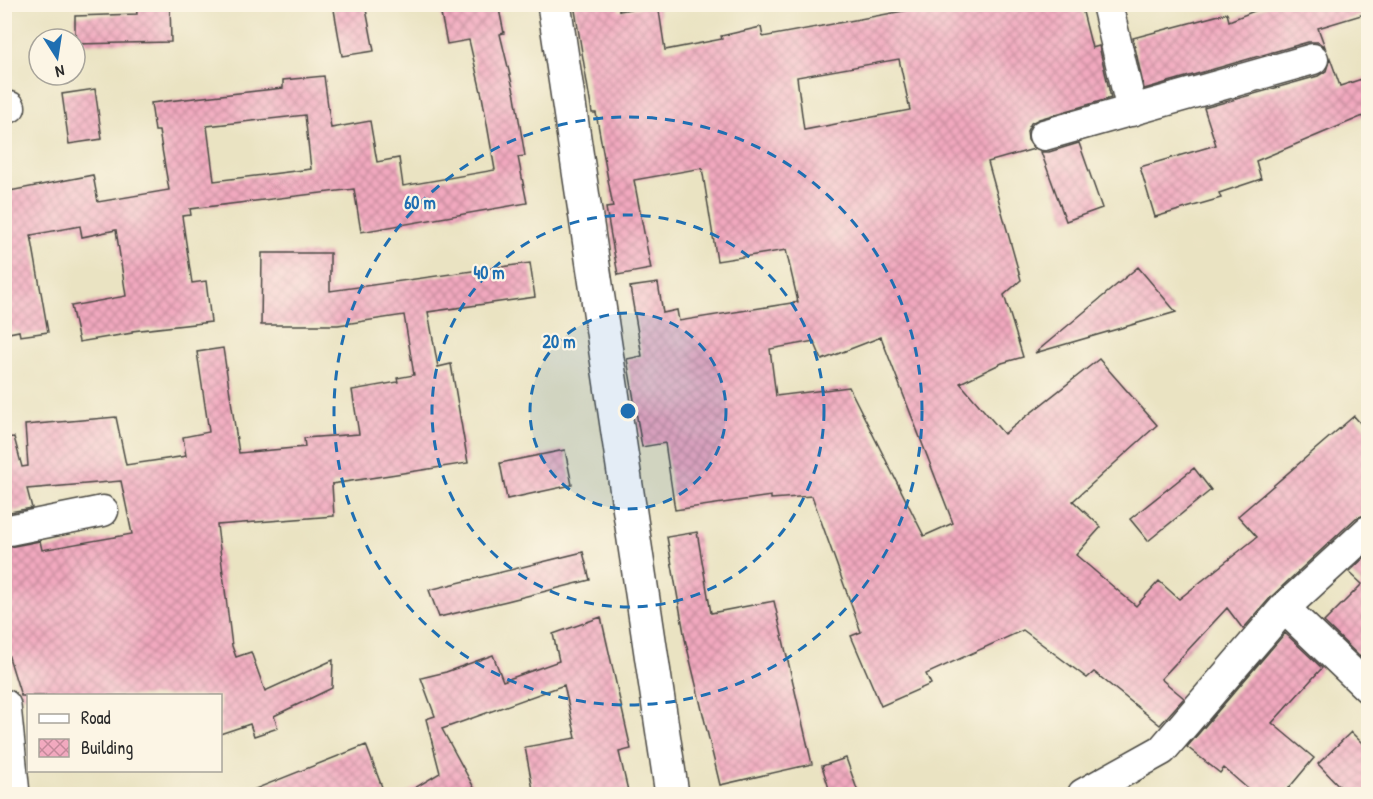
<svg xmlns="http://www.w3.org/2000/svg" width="1373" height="799" viewBox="0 0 1373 799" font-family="'Patrick Hand',sans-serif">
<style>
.building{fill:url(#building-cross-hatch);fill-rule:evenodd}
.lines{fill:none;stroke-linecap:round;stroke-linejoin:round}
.street-casing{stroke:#484742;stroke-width:33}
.secondary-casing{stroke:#484742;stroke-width:36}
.street{stroke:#fff;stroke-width:30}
.secondary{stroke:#fff;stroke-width:33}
.ring{fill:none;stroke:#1f6fb2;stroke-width:3;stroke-dasharray:10 8}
.centre{fill:#1f6fb2;stroke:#fcf5e5;stroke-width:3}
.ring-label{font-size:18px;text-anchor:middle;font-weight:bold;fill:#1f6fb2;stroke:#fcf5e5;stroke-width:4.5;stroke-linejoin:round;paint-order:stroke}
</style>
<defs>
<pattern id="building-cross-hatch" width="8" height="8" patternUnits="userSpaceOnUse" patternTransform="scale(1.5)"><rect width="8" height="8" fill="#f2a9bf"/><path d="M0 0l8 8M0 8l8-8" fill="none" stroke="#c48a9b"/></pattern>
</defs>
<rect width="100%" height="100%" fill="#fcf5e5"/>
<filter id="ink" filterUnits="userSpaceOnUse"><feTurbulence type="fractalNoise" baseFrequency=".0167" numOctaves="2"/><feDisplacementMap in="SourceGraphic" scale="12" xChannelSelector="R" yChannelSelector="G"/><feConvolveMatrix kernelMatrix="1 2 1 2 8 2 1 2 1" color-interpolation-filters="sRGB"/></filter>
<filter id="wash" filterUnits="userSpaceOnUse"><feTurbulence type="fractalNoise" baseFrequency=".008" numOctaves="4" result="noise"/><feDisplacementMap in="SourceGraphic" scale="24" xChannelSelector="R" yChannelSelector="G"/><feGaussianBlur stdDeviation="1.35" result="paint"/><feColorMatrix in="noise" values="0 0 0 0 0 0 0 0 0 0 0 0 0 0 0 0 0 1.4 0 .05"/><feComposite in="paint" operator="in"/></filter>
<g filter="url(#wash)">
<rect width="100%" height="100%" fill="#eae3c2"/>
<g id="blocks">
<!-- building -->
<path class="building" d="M136 4H170L171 42 75 44V16L137 14Z
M333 4H365L374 51 342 56Z
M439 4H498L504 33 500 34 515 96 525 156 518 157 527 203 361 232 354 189 190 209 191 215 182 216 192 283 206 281 211 322 132 331V333L79 342 71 306 126 296 116 230 82 237 80 226 31 235 48 332 20 336 19 331 4 334V192L93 175 98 202 169 190 159 131H155L151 103 283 88V80L324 76 331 128 370 121 377 162 399 158 403 186 495 170 482 96 469 40 447 44ZM305 115 311 169 214 181 207 126Z
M574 4H618L619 11 658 4 665 50 722 39 721 36 761 27 763 37 941 4H1081L1092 48 1099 46 1111 98 1039 119 1031 123 1027 131 1028 140 1034 149 988 162 1021 280 1004 295 1023 357 1002 363 960 383 1004 434 1099 359 1157 425 1073 501 1101 527 1076 555 1136 606 1159 581 1179 599 1257 537 1238 516 1354 416 1368 432V514L1356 518 1289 580 1271 597 1243 629 1227 608 1161 679 1184 698 1160 725 1094 672 1087 678 1023 630 926 674 931 684 881 706 851 636 861 632 812 496 771 499V496L675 510 665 443 642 447 627 359 642 356 630 287 658 283 663 313 677 310 679 321 798 302 786 250 717 261 702 168 634 180 651 269 618 275 606 208 613 207 596 113H592ZM899 59 910 110 804 130 797 77ZM881 337 953 523 924 536 849 387 776 396 770 349 814 341 822 360Z
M1272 4H1368V13L1318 28 1325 47 1318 42H1308L1144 89 1133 38 1227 13 1229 21Z
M1330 58 1340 86 1368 77V114L1256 161 1261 179 1219 193 1221 198 1155 217 1140 167 1216 145 1204 108 1318 76 1326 71Z
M95 89 102 139 69 144 62 94Z
M1079 143 1102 208 1066 221 1041 152H1049Z
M262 253H330V291L530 263 535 297 428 312 438 367 451 364 468 463 332 484 334 516 217 525 232 646 236 657 251 652 265 691 333 660 332 688 274 716 278 728 254 736 250 724 220 734V696H21L4 641V548L40 541 42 550 132 534 121 481 27 489 32 508 4 513V438L14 437 22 467 28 466 25 425 116 417 126 465 186 456 183 437 209 432 197 352 223 348 239 453 305 447 304 438 359 434 352 390 398 382 397 378 414 375 404 315 338 325H261Z
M1138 267 1176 312 1035 353Z
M565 450 572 485 507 499 500 463Z
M1194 468 1211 490 1148 541 1130 519Z
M697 532 711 613 774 601 812 764 720 785 685 639 667 537Z
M583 552 590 580 507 601 439 617 429 590Z
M1368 554V649L1360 657 1324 622 1362 584 1349 572Z
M601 617 631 749 619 752 629 795H534L525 747 576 738 564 685 442 729 478 795H403L440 773 426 719 435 716 421 678 446 672 493 655 503 681 559 661 553 634Z
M1285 633 1322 668 1272 723 1314 758 1283 795H1255L1224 768 1220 773 1187 747Z
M1351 732 1368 749V795H1348L1318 764Z
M366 745 385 795H245V793Z
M846 758 859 795H831L822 766Z"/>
</g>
</g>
<g filter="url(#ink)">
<use href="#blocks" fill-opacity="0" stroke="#484742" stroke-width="1.5"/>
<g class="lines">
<defs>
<path id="street" d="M1107 4 1132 111
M4 110 10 107
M1044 135 1313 59
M4 531 103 511
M1284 608 1368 688
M1083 794 1162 750 1284 608 1368 531"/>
<path id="secondary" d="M554 4 672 794
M4 706 13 794"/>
</defs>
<!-- street casing -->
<use href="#street" class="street-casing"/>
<!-- secondary casing -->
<use href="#secondary" class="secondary-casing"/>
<!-- street -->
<use href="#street" class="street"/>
<!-- secondary -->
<use href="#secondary" class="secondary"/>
</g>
</g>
<!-- distance rings -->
<circle cx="628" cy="411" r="98" fill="#1f6fb2" fill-opacity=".12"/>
<g class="ring">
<circle cx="628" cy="411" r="98"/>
<circle cx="628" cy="411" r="196"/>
<circle cx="628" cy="411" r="294"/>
</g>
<circle cx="628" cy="411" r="9" class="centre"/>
<g class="ring-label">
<text x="420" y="209">60 m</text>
<text x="489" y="279">40 m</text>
<text x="559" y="348">20 m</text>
</g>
<!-- margin -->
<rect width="1373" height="799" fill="none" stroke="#fcf5e5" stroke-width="24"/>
<!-- legend -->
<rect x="27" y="694" width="195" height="78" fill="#fcf5e5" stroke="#a8a49b" stroke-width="1.5"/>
<rect x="39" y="714" width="30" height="9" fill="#ffffff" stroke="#a8a49b" stroke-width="1.5"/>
<text x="81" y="724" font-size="18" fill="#2b2b2b">Road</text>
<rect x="39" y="739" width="30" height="18" fill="url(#building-cross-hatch)" stroke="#a8a49b" stroke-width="1.5"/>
<text x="81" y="754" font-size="18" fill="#2b2b2b">Building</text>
<!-- north arrow -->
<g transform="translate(57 57) rotate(168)"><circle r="28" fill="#fcf5e5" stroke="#a8a49b" stroke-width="1.5"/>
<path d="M0-4.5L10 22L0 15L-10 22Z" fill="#1f6fb2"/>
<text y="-9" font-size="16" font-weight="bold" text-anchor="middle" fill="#2b2b2b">N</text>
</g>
</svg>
